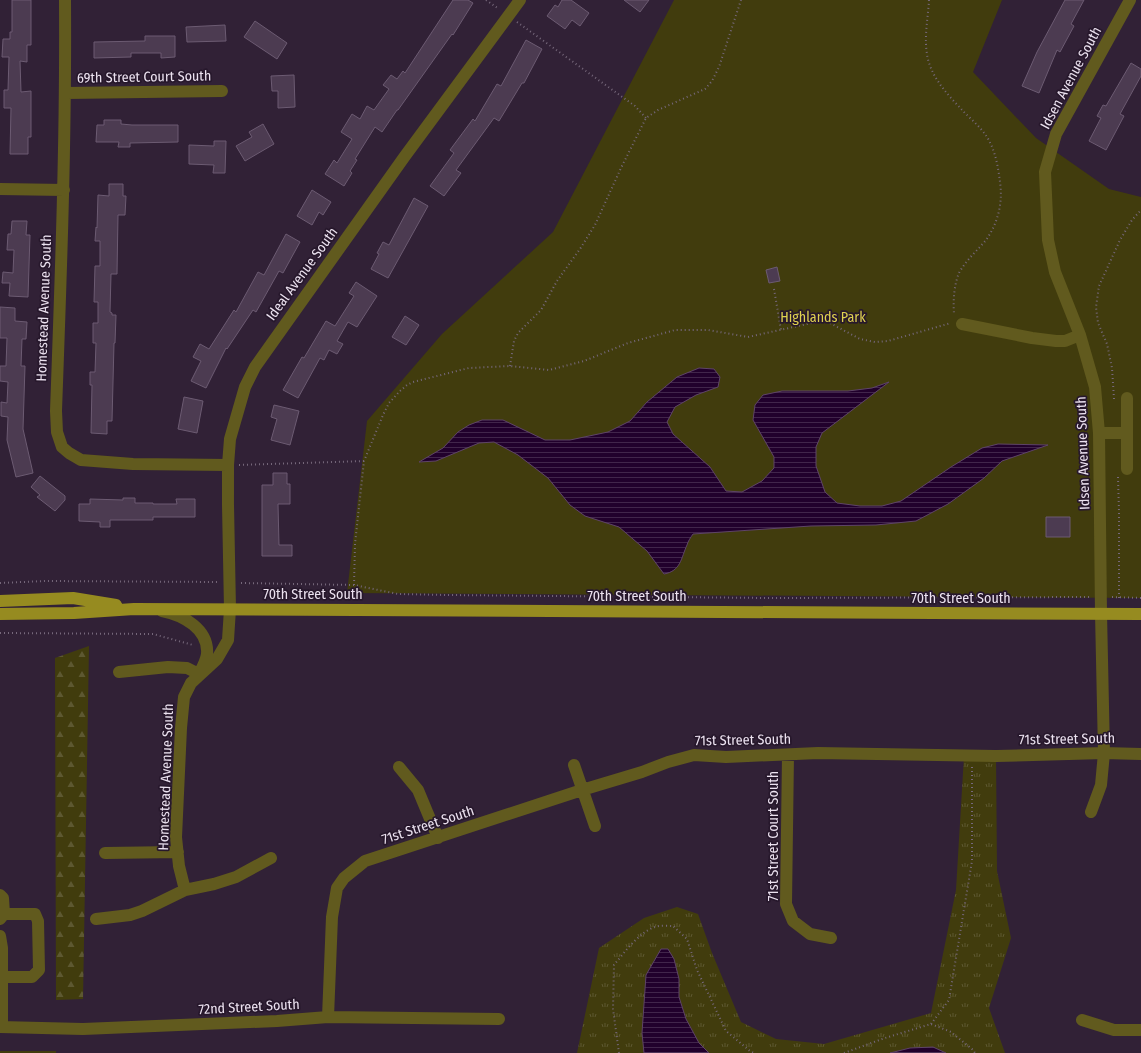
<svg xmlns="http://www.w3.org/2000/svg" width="1141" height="1053" viewBox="0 0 1141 1053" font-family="'Fira Sans Condensed',sans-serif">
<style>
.grass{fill:url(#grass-tufts)}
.forest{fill:url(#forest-firs)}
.park{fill:#413c0d}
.water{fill:url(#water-rules);stroke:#5e4467}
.building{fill:#4c3b51;stroke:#6c5b72}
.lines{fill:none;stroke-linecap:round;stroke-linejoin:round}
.path{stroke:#76687b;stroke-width:2;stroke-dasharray:1 3;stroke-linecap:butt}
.minor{stroke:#615a1e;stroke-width:12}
.major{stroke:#968b20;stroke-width:12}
.labels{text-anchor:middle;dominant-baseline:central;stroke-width:3.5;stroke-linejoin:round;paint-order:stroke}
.street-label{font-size:14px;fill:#ece2f0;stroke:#27182c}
.park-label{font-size:14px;fill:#dfd14f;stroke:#27182c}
</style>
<defs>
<pattern id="grass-tufts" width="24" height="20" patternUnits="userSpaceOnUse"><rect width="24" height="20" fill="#413c0d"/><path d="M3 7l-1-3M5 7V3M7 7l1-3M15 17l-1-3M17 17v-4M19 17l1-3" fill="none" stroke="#5d5831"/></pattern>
<pattern id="forest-firs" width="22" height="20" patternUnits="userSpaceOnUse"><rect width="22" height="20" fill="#413c0d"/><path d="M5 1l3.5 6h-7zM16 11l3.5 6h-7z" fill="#5d5831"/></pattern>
<pattern id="water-rules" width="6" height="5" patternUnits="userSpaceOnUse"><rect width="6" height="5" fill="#21002c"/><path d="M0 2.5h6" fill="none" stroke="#41254b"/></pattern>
</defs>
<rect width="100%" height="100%" fill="#312136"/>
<!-- grass -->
<path class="grass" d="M964 756H996L997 871 1011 938 989 1008 1005 1053H946L933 1047 910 1048 890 1053H709L699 1043 686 1019 679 997V979L668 949H661L646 975 642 1033 644 1053H577L599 948 644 918 677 907 698 914 712 953 741 1022 776 1039 824 1044 931 1013 956 890Z
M0 1051H56V1053H0Z"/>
<!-- forest -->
<path class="forest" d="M89 646 83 999 56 1000 55 658Z"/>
<!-- park -->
<path class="park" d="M674 0H1002L973 72 1036 138 1109 189 1141 197V598L347 593 367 421 442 334 553 232Z"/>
<!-- water -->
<path class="water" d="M699 368 714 369 720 377 718 387 696 395 675 407 667 422 673 434 710 467 726 491 742 492 762 481 774 468V457L753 420 755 405 763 395 782 391H848L872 388 889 382 822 433 816 447V466L825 492 837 503 860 506H882L901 501 951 467 982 448 998 444 1048 445 1002 461 984 478 948 504 916 521 876 525 811 526 693 534C691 537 688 541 687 545 681 558 681 571 664 574L647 551 619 527 585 516 570 505 548 478 518 455 494 442 479 443 436 461 419 462 443 448 458 432 469 425 482 420H503L545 440H570L608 432 630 421 647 402 677 377Z
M661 949H668L674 959 679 979V997L686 1019 699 1043 709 1053H644L642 1033 646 975Z
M933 1047 946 1053H890L910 1048Z"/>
<!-- building -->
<path class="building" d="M12 0H31V45H27V62L20 61 21 92 31 91V137H28V154H10L11 108H4V90H8L9 57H2L3 39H10V32H12Z
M453 0H468L473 3 453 35 452 34 398 110H397L382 132 375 127 355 159 357 160 350 171 352 173 344 186 325 174 334 160 337 163 352 139 341 132 352 114 360 119 367 106 374 110 389 89 383 85 391 75 397 79 403 71 405 73Z
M562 0H571L589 13 580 26 572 20 565 29 547 16 555 5 558 7Z
M624 0H649L640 12Z
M1065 0H1084L1071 24 1074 26 1060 52 1057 50 1039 93 1022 86 1037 52Z
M255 21 287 43 277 59 244 37Z
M225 25 226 41 187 42 186 27Z
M145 36H175V57L161 58V53H131V57L94 58V42L145 41Z
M526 40 542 49 524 83H522L499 121 494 118 456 170 461 173 444 196 430 186 454 153 450 150 473 119 475 121 497 84 501 86Z
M1131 63 1141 69V76L1120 114 1124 116 1106 150 1089 141 1101 118 1097 116 1103 105 1106 106Z
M294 75 295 107 278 108V91H272L271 76Z
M104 120H121V124L132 125H178V142L130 143V147H118L119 142H96L97 125H104Z
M263 124 274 144 245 161 236 146 252 137 249 132Z
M214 141H226L225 173H213L214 165 189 164V145L214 146Z
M109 184H123V196H126L125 215H118L117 274H111L110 312 112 313V315H116L115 343H114L112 421H107V434L91 433 92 385H90V372H95L96 343H93V323H98V302H94L95 266H100V241H95L96 227 97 228 98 195 109 196Z
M312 190 331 202 323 215 319 212 312 225 297 216Z
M414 198 428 206 388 278 371 269 379 254 377 253 383 242 389 245Z
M12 221H27L26 235H30L28 297 9 296 10 283H2L3 272 13 273 14 250H7L8 234H11Z
M286 234 300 242 283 273 279 271 256 312 253 310 227 349 226 348 206 388 191 381 201 361 193 357 200 344 209 349 234 310 236 312 258 272 264 275Z
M777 267 780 281 769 283 766 270Z
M356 282 377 296 357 327 348 322 337 341 343 344 337 354 329 350 324 360 320 358 298 398 283 390 302 357 304 358 326 321 335 326 354 296 349 293Z
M0 307 15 308V321L27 322 26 339H22L21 366H25L23 429 33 473 16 477 7 440 8 417 1 416V402L7 403 8 382 0 381V366H6L7 338H0Z
M405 316 419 325 406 345 392 337Z
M184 397 203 401 197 433 178 429Z
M274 405 299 411 290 445 271 440 277 419 271 417Z
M273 473H287V484H290V504H278L279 545H292V556H262V485H273Z
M40 476 65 496V500L55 511 37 497 40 495 31 487Z
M123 498H135V503H153V504H177L176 499H195V517H153V520H110V527H100V522L79 521V504H90V499L123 500Z
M1046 517H1070V537H1046Z"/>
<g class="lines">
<!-- path -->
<path class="path" d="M486 0 499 9
M929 0C928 18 924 37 927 54 930 77 949 96 964 112 971 119 979 126 985 134 995 148 998 166 1000 182 1003 203 998 223 986 240 977 251 966 260 959 273 954 285 953 301 954 314
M517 22 635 106 646 118
M774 289 781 330
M510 366 514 341 518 333 541 310 557 281 580 249 595 225 621 168 646 118 658 110 705 89 712 81 719 67 741 0
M1114 399 1112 368 1107 344 1098 323 1096 307 1099 286 1120 240 1132 220 1141 210
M239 465 364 461
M1118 477 1119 512V598
M0 583 45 581 219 582
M241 583 354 585 398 594 447 595 769 598 1090 597
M354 585 355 544 364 461 383 415 389 403 400 391 407 385 413 382 469 368 510 366 549 370 584 361 628 343 675 330H708L748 337 821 321 828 322 860 339 875 342 888 341 951 323
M1112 597 1141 598
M0 633 153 634 193 645
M931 1024 949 1000 972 861V767
M619 1053 613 1009 614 965C624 953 639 932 655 927 660 925 668 926 673 926L687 939 697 970 726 1031 750 1051 754 1053
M844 1053 885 1038 931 1024 951 1032 972 1049 975 1053"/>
<!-- minor -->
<path class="minor" d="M65 0C66 137 61 274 56 411L57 432 62 447 69 453 81 460 133 464 228 465
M66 93 222 91
M0 189 64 190
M962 324 1032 338 1056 341H1065L1080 335
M1099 433H1127
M1127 469V398
M119 672 168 667 187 668 199 674C202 668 206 661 207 654 209 629 183 615 162 611
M788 755 786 904 793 921 810 934 831 938
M574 765 595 826
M399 767 418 790 438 838
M1091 812 1101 785 1104 753 1101 613 1099 433 1095 387 1080 335 1055 272 1048 240 1045 172 1056 134 1130 0
M105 853 178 852
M185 890 179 866 176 837 181 728 184 697 191 683 217 659 228 640 230 609 228 505V465L230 439 245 387 255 367 277 336 405 156 520 0
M0 895 3 898 4 914
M0 919 4 914H35L38 921 39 970 32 977H2
M96 919 130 915 142 911 185 890 214 884 236 877 271 858
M0 936 2 948V1027
M328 1017 332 917 337 888 344 878 365 861 582 790 642 772 668 762 694 755 726 757 818 753 996 756 1104 753 1141 754
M1082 1020 1114 1030H1141
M0 1027 83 1029 277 1021 328 1017 499 1019"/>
<!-- major -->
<path class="major" d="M0 601 73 598 116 605
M0 614 74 613 134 609 1141 614"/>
</g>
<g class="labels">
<!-- street labels -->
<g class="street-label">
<text transform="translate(144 77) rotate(-1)">69th Street Court South</text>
<text transform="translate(1071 78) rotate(-62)">Idsen Avenue South</text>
<text transform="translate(302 274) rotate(-54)">Ideal Avenue South</text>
<text transform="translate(44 308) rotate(-88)">Homestead Avenue South</text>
<text transform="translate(1083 453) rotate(-92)">Idsen Avenue South</text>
<text x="313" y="594">70th Street South</text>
<text x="637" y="596">70th Street South</text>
<text x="961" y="598">70th Street South</text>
<text transform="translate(1067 739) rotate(-1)">71st Street South</text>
<text transform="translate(743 740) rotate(-1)">71st Street South</text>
<text transform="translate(166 777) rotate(-88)">Homestead Avenue South</text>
<text transform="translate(428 825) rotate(-18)">71st Street South</text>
<text transform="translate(773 836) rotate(-90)">71st Street Court South</text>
<text transform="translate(249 1007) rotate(-3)">72nd Street South</text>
</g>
<!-- park labels -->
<g class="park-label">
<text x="823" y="317">Highlands Park</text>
</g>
</g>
</svg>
